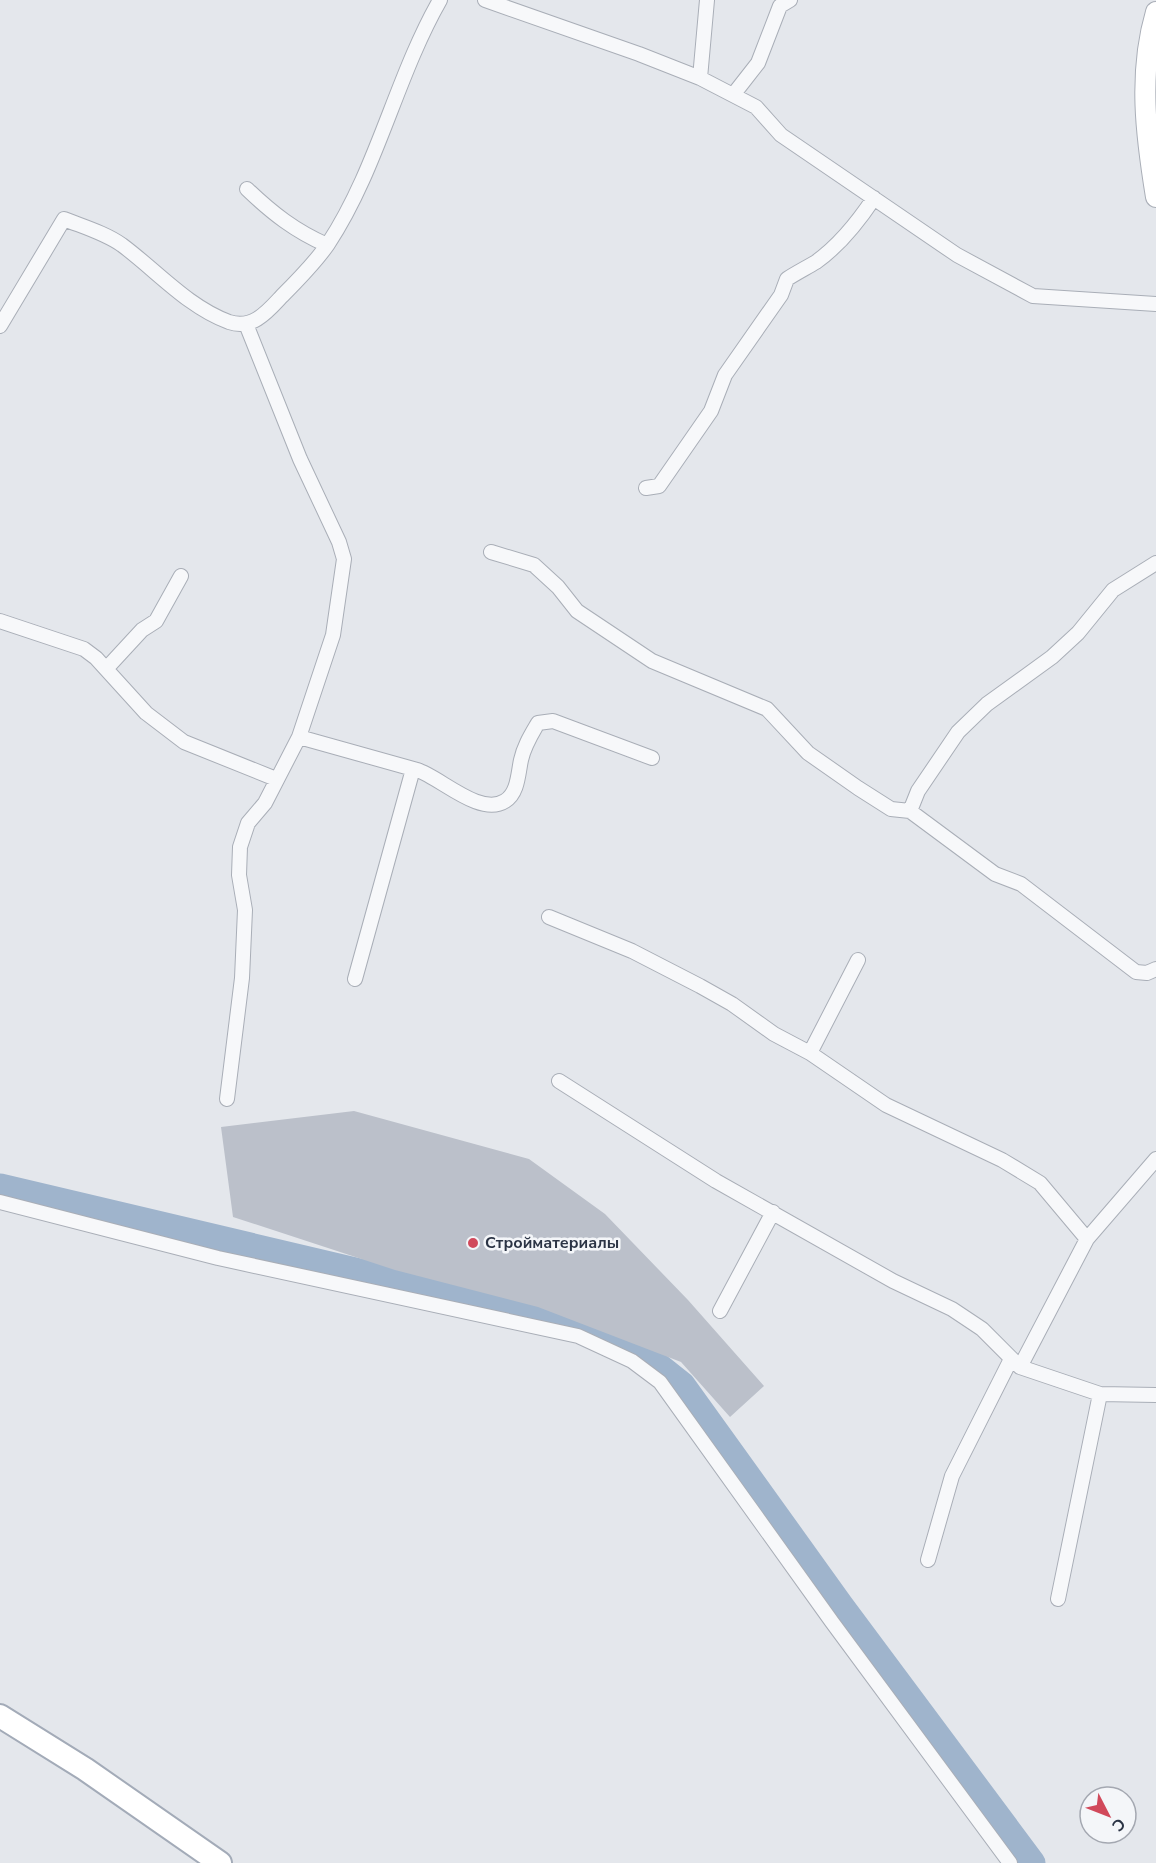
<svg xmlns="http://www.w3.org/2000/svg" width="1156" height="1863" viewBox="0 0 1156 1863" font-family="'Nunito Sans',sans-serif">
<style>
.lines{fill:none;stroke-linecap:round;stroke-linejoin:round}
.river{stroke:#9fb4cc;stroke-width:27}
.building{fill:#bbc0ca}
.street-casing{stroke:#a9aeb7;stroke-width:16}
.secondary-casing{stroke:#a9aeb7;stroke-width:22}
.primary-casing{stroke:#a3abb8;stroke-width:26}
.street{stroke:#f7f8fa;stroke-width:14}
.secondary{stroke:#fff;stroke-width:20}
.primary{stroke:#fff;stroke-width:22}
.poi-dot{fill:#d1495b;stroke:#f4f6f9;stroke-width:2}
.labels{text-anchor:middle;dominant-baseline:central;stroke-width:5;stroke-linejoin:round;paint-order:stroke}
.poi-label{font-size:16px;font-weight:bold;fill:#2b3445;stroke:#f4f6f9;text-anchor:start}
</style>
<rect width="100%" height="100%" fill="#e4e7ec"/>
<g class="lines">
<!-- river -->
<path class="river" d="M0 1187 491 1303 587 1329 638 1350 682 1385 840 1605 1032 1863"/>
</g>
<!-- building -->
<path class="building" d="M354 1111 529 1159 605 1214 688 1300 764 1386 730 1417 681 1362 538 1307 395 1270 233 1217 221 1127Z"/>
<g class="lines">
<defs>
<path id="street" d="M485 0 639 54 700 78 756 107 781 135 957 255 1033 296 1156 304
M700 78 707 0
M733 95 758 63 780 6 790 0
M247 189C272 213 295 231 327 245
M0 326 64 219C84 227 105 233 122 245 157 271 188 307 229 322 253 330 268 311 282 296 298 280 315 263 328 244 377 170 396 77 440 0
M646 488 659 486 711 411 725 375 781 295 787 279C796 273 806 268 816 262 840 245 858 222 874 198
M491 552 534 565 558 587 577 611 652 661 767 709 808 753 858 788 891 809 910 811
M1156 563 1113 590 1078 633 1052 657 987 704 958 732 918 791 910 811 995 874 1021 884 1136 972 1147 973 1156 969
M0 621 84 649 96 658 146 713 184 742 276 779
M106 669 142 630 156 621 181 576
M299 737C338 748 378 759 417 770 440 777 480 817 505 801 518 793 518 774 521 760 524 746 531 735 538 723L553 721 652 758
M549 917 632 951 700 986 732 1004 774 1034 810 1053 886 1105 1002 1160 1040 1183 1087 1239
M355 979 413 769
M810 1053 858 960
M559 1081 716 1181 893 1281 952 1309 982 1329 1020 1367 1100 1394 1156 1395
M227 1099 242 978 245 910 239 875 240 847 248 823 265 803 299 737 333 635 344 559 339 542 300 459 246 324
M0 1202 218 1258 578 1336 632 1361 660 1382 832 1622 1010 1863
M720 1311 773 1212
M1020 1367 1087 1239 1156 1159
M928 1560 952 1476 1011 1359
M1058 1599 1100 1394"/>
<path id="secondary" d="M1156 12C1138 73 1146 136 1156 197"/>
<path id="primary" d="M0 1716 85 1769 220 1863"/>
</defs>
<!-- street casing -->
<use href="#street" class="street-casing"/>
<!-- secondary casing -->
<use href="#secondary" class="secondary-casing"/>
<!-- primary casing -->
<use href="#primary" class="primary-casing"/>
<!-- street -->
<use href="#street" class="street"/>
<!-- secondary -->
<use href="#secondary" class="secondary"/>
<!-- primary -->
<use href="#primary" class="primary"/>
</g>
<!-- markers -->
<circle class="poi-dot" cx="473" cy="1243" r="6"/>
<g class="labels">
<!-- poi labels -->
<g class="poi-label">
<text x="485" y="1243">Стройматериалы</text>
</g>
</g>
<!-- north arrow -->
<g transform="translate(1108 1815) rotate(132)"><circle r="28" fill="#f4f6f9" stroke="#a4a8b1" stroke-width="1.5"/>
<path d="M0-4.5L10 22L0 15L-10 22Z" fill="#d1495b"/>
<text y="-9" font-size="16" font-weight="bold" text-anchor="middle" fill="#2b3445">С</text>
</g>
</svg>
